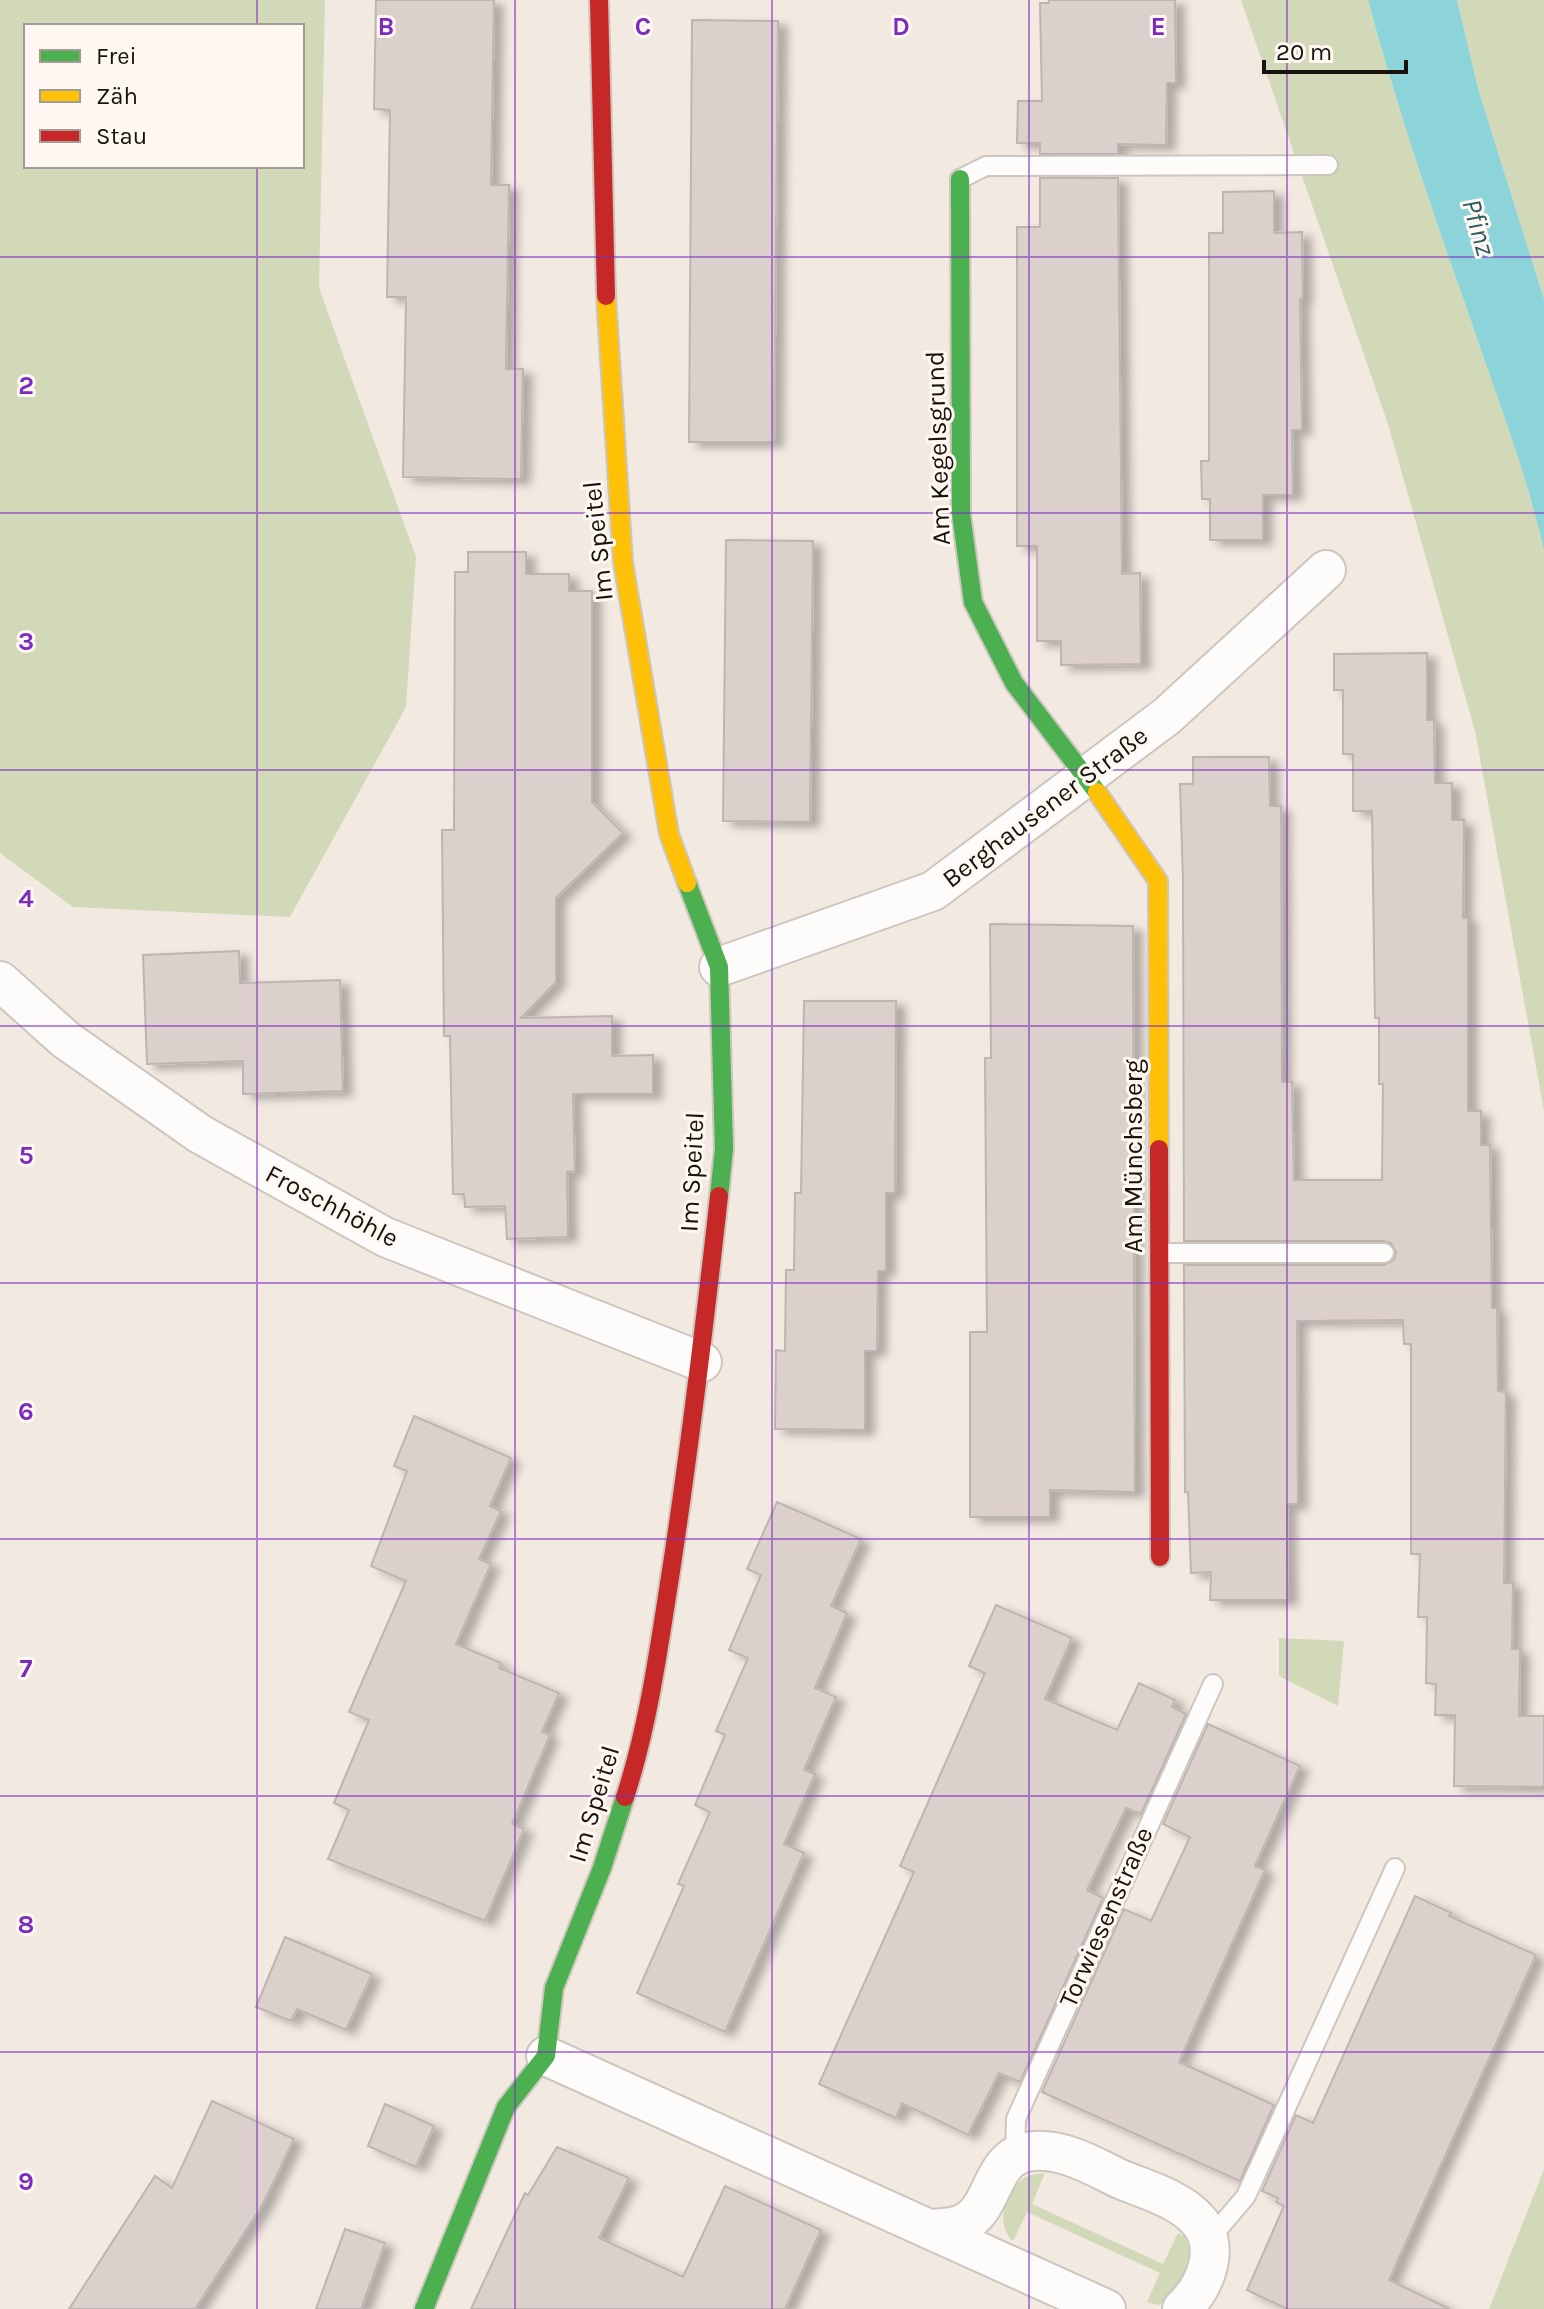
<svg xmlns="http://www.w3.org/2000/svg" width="1544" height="2309" viewBox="0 0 1544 2309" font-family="Karla,sans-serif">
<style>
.green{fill:#d2d9b8;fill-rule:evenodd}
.water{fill:#8cd4da}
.building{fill:#dcd0cc;stroke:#beb5b2;stroke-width:2;filter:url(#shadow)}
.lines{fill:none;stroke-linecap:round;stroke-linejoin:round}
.lane-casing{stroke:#cdc6bf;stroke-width:22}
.street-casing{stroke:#cdc6bf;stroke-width:42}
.fast-casing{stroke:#cdc6bf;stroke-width:22}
.slow-casing{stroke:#cdc6bf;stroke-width:22}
.jam-casing{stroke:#cdc6bf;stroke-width:22}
.lane{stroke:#fdfcfa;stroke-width:18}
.street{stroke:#fdfcfa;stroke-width:38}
.fast{stroke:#4caf50;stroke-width:18}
.slow{stroke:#ffc107;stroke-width:18}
.jam{stroke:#c62828;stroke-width:18}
.grid{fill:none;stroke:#7b2cbf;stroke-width:2;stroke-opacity:0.55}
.labels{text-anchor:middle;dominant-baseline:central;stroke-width:6;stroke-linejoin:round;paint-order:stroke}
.street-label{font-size:26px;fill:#19130e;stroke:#fff7f1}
.water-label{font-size:28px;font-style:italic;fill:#2d5c61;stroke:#fff7f1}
.grid-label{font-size:26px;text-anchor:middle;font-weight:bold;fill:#7b2cbf;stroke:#fff7f1;stroke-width:6;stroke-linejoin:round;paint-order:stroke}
</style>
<defs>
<filter id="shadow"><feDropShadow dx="9" dy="5" stdDeviation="4" flood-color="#0004"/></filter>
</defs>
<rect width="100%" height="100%" fill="#f2e9e1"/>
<!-- green -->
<path class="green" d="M0 0H325L319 288 416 557 406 707 290 917 73 907 0 853ZM26 26H302V166H26Z
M1241 0H1368C1397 108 1433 213 1470 318 1496 395 1526 471 1544 550V1111L1475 731 1388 424Z
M1457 0H1544V299L1479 92Z
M1279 1638 1344 1641 1338 1706 1279 1676Z
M1544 2169V2309H1489Z
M1045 2173 1032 2204 1163 2264 1178 2233 1184 2236C1199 2266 1184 2288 1159 2305L1147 2302 1160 2273 1027 2212 1013 2241C996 2226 1003 2194 1020 2181 1027 2175 1035 2174 1045 2173Z"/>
<!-- water -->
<path class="water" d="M1368 0H1457L1479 92 1544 299V550C1526 471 1496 395 1470 318 1433 213 1397 108 1368 0Z"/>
<!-- building -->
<path class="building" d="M376 0H494L491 185H509L506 369H523L521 479 403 477 406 297H387L390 110 374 109Z
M1049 0H1175L1176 83H1167L1166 145 1118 144V154H1040V143H1017L1018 101H1042L1040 3H1049Z
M692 20 778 21 774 442H689Z
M1040 178H1118L1122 574 1140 573 1141 664 1061 665V641H1037V546H1017V227H1040Z
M1274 191V233L1302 232 1303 299H1300L1302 430H1292L1293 495H1263V540H1210V499H1202L1201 461H1209V233H1223V192Z
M726 540 813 541 810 822 723 821Z
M468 552H526V574H569V591H592V802L623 833 556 898V982L521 1018 612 1016V1056L653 1055V1094H573L575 1171 567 1172 568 1237 507 1239 505 1206 465 1207 464 1194H453L450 1036H444L442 830H454L455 572H468Z
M1427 653V720H1434L1435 783H1452V820H1464L1463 918H1468V1111H1481V1145H1490L1492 1308H1497L1498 1391 1506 1392 1504 1583H1513L1512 1649H1520L1519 1716H1544V1787L1454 1786 1455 1715H1435L1436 1684 1426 1683 1427 1617H1418L1420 1554H1411V1344H1404L1403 1320 1297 1321 1298 1504H1287L1288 1600H1210L1211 1572 1191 1573 1188 1492H1185L1184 1265H1384L1394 1260 1396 1252 1391 1243 1384 1241H1184L1183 881 1180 784H1193V757H1269L1270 806H1281L1282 1082H1292L1294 1180H1382L1383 1084H1379V1018H1375L1372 811H1353V754H1343V690H1334V654Z
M990 924 1133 926 1135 1492 1050 1490V1517H970V1332H987L985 1058H991Z
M239 951 240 983 340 980 343 1091 243 1094V1061L147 1064 143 955Z
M804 1001H896L895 1193H886V1271H878L877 1351H865V1430L775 1429 776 1350 785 1351 786 1270H794L795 1193H801Z
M414 1416 511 1458 490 1506 501 1511 479 1559 491 1564 456 1644 501 1663 499 1668 559 1693 542 1732 550 1735 512 1824 524 1829 485 1921 328 1859 349 1810 334 1803 369 1720 349 1712 406 1581 371 1566 407 1471 394 1466Z
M777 1502 861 1539 831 1606 847 1613 815 1688 836 1697 804 1770 815 1774 784 1844 804 1853 725 2032 637 1993 684 1886 678 1884 710 1812 695 1805 725 1735 716 1731 748 1658 729 1650 761 1575 747 1569Z
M996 1605 1072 1638 1045 1699 1117 1730 1139 1683 1175 1700 1172 1707 1186 1714 1141 1814 1126 1808 1087 1890 1103 1898 1020 2082 999 2073 968 2135 902 2103 896 2118 819 2084 914 1872 900 1866 985 1673 969 1666Z
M1208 1724 1300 1766 1255 1866 1265 1870 1179 2062 1274 2105 1240 2181 1042 2092 1124 1909 1151 1921 1190 1837 1163 1824Z
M1415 1896 1451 1913 1449 1916 1536 1955 1389 2280 1450 2309H1287L1247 2290 1284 2206 1276 2202 1278 2198 1262 2191 1296 2115 1313 2123Z
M285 1937 372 1974 346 2030 297 2009 291 2021 256 2007Z
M212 2101 294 2139 263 2204 195 2309H69L155 2176 172 2188Z
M385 2104 434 2126 416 2167 368 2146Z
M557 2147 629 2178 599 2238 683 2277 725 2186 821 2230 785 2309H471L525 2193 528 2195Z
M345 2229 385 2243 361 2309H316Z"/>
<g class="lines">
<defs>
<path id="lane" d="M960 179 986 166 1328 165
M1160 1253H1384
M1015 2155 1016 2119 1213 1684
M1208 2241 1246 2196 1395 1868"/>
<path id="street" d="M719 967 933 891 1167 716 1326 570
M0 981 66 1040 200 1134 385 1237 702 1362
M546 2056 1106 2309
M932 2229C941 2228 953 2228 962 2224 997 2210 988 2153 1034 2151 1065 2149 1093 2166 1120 2179 1144 2189 1177 2198 1196 2218 1223 2245 1206 2286 1182 2309"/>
<path id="fast" d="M960 179 961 514 973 602 1014 683 1097 792
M687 883 719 967 724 1149 719 1196
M424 2309 506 2107 546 2056 554 1988 602 1868 625 1797"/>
<path id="slow" d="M606 296 623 562 669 834 687 883
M1097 792 1158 881 1159 1149"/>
<path id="jam" d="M599 0 606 296
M1159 1149 1160 1557
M625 1797C649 1724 659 1646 671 1571 690 1446 705 1322 719 1196"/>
</defs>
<!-- lane casing -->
<use href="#lane" class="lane-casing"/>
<!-- street casing -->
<use href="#street" class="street-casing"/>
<!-- fast casing -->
<use href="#fast" class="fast-casing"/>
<!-- slow casing -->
<use href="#slow" class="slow-casing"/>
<!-- jam casing -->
<use href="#jam" class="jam-casing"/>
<!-- lane -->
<use href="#lane" class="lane"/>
<!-- street -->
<use href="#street" class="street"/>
<!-- fast -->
<use href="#fast" class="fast"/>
<!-- slow -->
<use href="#slow" class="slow"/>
<!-- jam -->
<use href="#jam" class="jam"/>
</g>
<!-- grid -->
<path class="grid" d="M257 0V26M515 0V2309M772 0V2309M1029 0V2309M1287 0V2309M257 166V2309M0 257H1544M0 513H1544M0 770H1544M0 1026H1544M0 1283H1544M0 1539H1544M0 1796H1544M0 2052H1544"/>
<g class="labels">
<!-- street labels -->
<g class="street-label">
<text transform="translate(938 448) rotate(-92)">Am Kegelsgrund</text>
<text transform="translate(598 541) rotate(-96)">Im Speitel</text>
<text transform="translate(1045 807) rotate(-37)">Berghausener Straße</text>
<text transform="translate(1133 1156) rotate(-90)">Am Münchsberg</text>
<text transform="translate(692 1172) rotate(-87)">Im Speitel</text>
<text transform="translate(332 1206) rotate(28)">Froschhöhle</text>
<text transform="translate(594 1804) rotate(-73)">Im Speitel</text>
<text transform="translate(1106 1917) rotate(-66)">Torwiesenstraße</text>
</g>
<!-- water labels -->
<g class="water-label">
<text transform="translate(1479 227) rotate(74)">Pfinz</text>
</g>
</g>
<g class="grid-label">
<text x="386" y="35">B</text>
<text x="643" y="35">C</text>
<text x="901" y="35">D</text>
<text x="1158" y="35">E</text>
<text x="26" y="394">2</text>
<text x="26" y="650">3</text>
<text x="26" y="907">4</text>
<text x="26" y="1164">5</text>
<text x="26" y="1420">6</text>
<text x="26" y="1677">7</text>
<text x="26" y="1933">8</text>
<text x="26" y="2190">9</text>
</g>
<!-- legend -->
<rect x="24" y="24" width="280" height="144" fill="#fff7f1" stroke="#a39c96" stroke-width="2"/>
<rect x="40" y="50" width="40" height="12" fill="#4caf50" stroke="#a39c96" stroke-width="2"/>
<text x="96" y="64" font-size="24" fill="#19130e">Frei</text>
<rect x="40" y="90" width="40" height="12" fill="#ffc107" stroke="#a39c96" stroke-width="2"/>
<text x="96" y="104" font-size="24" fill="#19130e">Zäh</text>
<rect x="40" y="130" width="40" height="12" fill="#c62828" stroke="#a39c96" stroke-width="2"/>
<text x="96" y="144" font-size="24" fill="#19130e">Stau</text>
<!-- scale -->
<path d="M1264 60v12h142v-12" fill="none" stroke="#19130e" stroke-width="4"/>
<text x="1276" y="60" font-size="24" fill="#19130e" stroke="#fff7f1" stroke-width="6" paint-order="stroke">20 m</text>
</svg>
